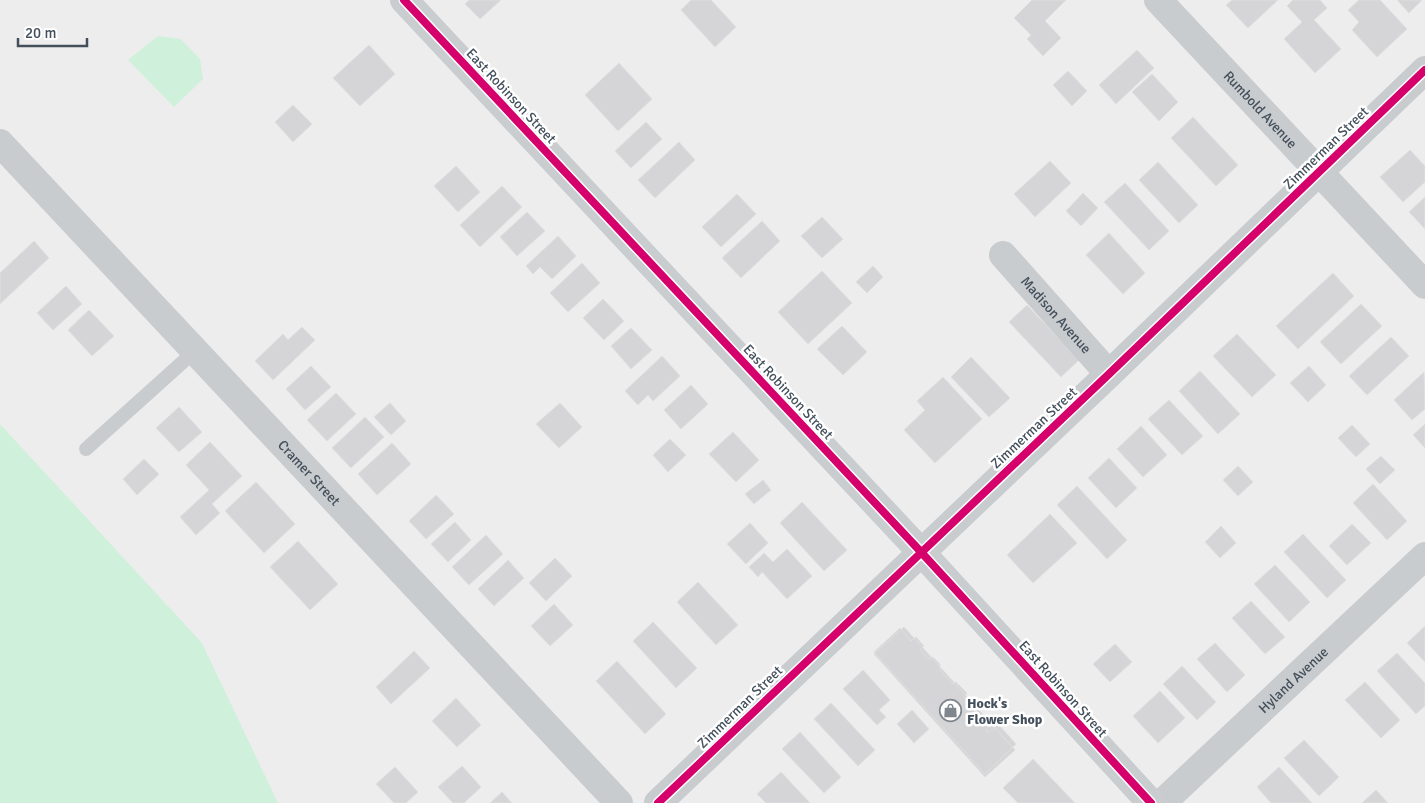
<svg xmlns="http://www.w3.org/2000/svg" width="1425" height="803" viewBox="0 0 1425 803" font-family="Signika,sans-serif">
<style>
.green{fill:#cff0db}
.building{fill:#d5d5d7;stroke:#dfdfe0}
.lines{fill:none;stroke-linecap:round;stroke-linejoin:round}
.lane{stroke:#c9ccce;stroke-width:14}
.street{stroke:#c9ccce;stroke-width:28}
.secondary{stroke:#c9cdd0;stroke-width:28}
.cycleway-casing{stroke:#fff;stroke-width:11}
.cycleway{stroke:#d6006c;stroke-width:8}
.labels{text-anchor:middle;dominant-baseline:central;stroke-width:5;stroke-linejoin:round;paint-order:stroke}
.street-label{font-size:14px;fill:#434f5b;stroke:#fff}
.poi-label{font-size:14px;font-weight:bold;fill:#434f5b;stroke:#fff;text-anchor:start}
</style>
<rect width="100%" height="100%" fill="#eeeded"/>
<!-- green -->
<path class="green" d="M158 36 181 39 200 59 203 79 174 107 128 60Z
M0 424 202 643 278 803H0Z"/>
<!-- building -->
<path class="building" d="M469 0H501L480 19 465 4Z
M691 0H711L736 27 715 47 681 10Z
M1032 0H1066L1045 21 1061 38 1043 56 1027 39 1031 35 1014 18Z
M1232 0H1278L1248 28 1226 5Z
M1293 0H1320L1327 8 1314 20 1341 49 1315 73 1284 39 1302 22 1287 6Z
M1359 0H1380L1407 29 1377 57 1352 30 1359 22 1348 10Z
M1397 0H1422L1409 13Z
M369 45 395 74 360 106 333 78Z
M1137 50 1154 68 1116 104 1099 85Z
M619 63 652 99 618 131 585 95Z
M1068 71 1087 91 1072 106 1053 85Z
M1152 74 1178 102 1159 121 1132 92Z
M293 105 312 124 293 142 275 122Z
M1193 117 1238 165 1216 186 1171 138Z
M646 122 662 139 631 168 615 151Z
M679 142 695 160 655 198 638 180Z
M1410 150 1425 166V182L1403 202 1380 177Z
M1050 161 1071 183 1035 217 1014 194Z
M1158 162 1198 205 1179 223 1139 180Z
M456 166 480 192 458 212 434 186Z
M1125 183 1169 231 1149 250 1104 202Z
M502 186 522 207 480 247 460 225Z
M1083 193 1098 208 1081 226 1066 211Z
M737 194 756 214 721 247 702 227Z
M1425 197V229L1409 212Z
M527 212 545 231 517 256 500 237Z
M822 217 843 239 822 258 801 236Z
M762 221 780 241 741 278 722 258Z
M1109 233 1145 273 1123 294 1086 255Z
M558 236 576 256 552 279 540 267 533 274 526 266Z
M34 241 49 258 0 304V273Z
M582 263 600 283 568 312 550 293Z
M873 266 883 277 867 293 856 282Z
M822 271 852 303 808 344 778 312Z
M1333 273 1354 296 1298 349 1276 326Z
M66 286 82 304 53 330 37 313Z
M603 299 624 321 604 340 583 318Z
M1361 304 1382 326 1341 364 1320 342Z
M1027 305 1079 360 1061 377 1009 322Z
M89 310 114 336 92 356 68 330Z
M842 326 867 352 843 375 817 349Z
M302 327 315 340 273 380 255 361 283 334 288 340Z
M631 328 652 350 631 369 611 346Z
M1237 334 1276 375 1252 397 1213 356Z
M1391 337 1409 356 1367 395 1349 376Z
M662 356 680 376 653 401 648 395 638 405 625 391Z
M971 357 1010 398 989 417 951 377Z
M311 366 331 387 305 410 286 389Z
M1309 366 1326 385 1308 402 1290 383Z
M1200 371 1240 414 1218 434 1179 391Z
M1424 372 1425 409 1412 420 1394 400Z
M943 377 982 419 935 463 904 430 925 410 917 401Z
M691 385 708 404 681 429 664 410Z
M336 393 356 414 327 441 307 420Z
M1169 400 1203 436 1182 455 1148 419Z
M390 403 406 421 391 435 374 417Z
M560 403 582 427 559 448 536 424Z
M179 407 202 432 179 452 156 428Z
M365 417 384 437 351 468 332 448Z
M1425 424V448L1413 435Z
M1352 425 1370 444 1356 457 1338 438Z
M1141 426 1167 455 1143 477 1117 449Z
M733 432 759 460 736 482 709 454Z
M670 439 686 455 668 472 653 455Z
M210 442 242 476 212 504 220 513 196 535 180 517 209 490 186 465Z
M392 443 411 464 377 495 358 474Z
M1381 456 1395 470 1380 484 1366 469Z
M1109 458 1137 488 1116 508 1088 478Z
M144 459 159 474 137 495 123 479Z
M1238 466 1253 482 1238 496 1223 480Z
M763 480 771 490 754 504 745 494Z
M256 482 295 524 264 553 225 511Z
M1373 484 1407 521 1387 540 1353 503Z
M1077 486 1127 540 1107 559 1057 505Z
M436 495 454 514 426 539 409 521Z
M802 502 847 550 824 571 780 523Z
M1050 514 1077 543 1033 583 1007 555Z
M455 522 471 540 448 562 431 544Z
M750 523 768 543 746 564 727 544Z
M1352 524 1371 543 1347 565 1329 546Z
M1221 526 1236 543 1220 558 1205 542Z
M1303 534 1346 580 1327 598 1284 552Z
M486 535 503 554 469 585 452 567Z
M298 541 338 584 310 610 270 567Z
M787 549 812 576 787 599 762 572 758 577 749 567 764 553 773 562Z
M555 558 572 576 546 601 529 583Z
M508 560 524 578 494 606 478 589Z
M1275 565 1310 602 1289 622 1254 584Z
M698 582 738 625 716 645 677 602Z
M1251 601 1285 637 1265 654 1232 618Z
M554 604 573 625 550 646 531 626Z
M653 622 697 668 676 688 633 641Z
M1425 626V662L1407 643Z
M904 627 1015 750 985 777 874 654Z
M900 628 911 641 916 637 924 646 920 650 928 659 933 657 940 664V670L953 684 956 682 967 693 964 697 990 726 986 731 988 733 998 724 1016 744 985 774 874 652Z
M1215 643 1245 675 1227 692 1197 659Z
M1115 644 1132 662 1110 682 1093 664Z
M414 651 430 668 391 704 376 687Z
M1397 653 1425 683V706L1416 714 1377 671Z
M617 661 666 714 645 734 596 681Z
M1182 666 1216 702 1197 720 1163 684Z
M863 670 890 700 879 710 886 717 877 725 843 689Z
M1365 682 1400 720 1381 738 1345 700Z
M1160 691 1185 718 1158 743 1133 716Z
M456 698 481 725 457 747 432 721Z
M831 703 875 750 858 766 814 719Z
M912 710 929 729 914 743 897 724Z
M800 732 841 777 824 793 782 749Z
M1304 740 1339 777 1319 796 1284 758Z
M1033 759 1075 803H1018L1003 788Z
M462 766 481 787 464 803H453L438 787Z
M395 767 418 792 406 803H394L376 784Z
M1279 767 1312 803H1271L1257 787Z
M781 772 810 803H766L757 794Z
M1376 790 1388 803H1362Z
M502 792 512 803H490Z"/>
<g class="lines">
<!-- lane -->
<path class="lane" d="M86 449 195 351"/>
<!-- street -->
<g class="street">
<path id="s1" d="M1158 0 1425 285"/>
<path id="s2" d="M0 143 619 803"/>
<path id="s3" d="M1003 255 1109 374"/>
<path d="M658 803 1109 374 1425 70"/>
<path id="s4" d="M1162 803 1425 556"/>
</g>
<!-- secondary -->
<path class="secondary" d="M404 0 921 552 1151 803"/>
<defs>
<path id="cycleway" d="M404 0 921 552 1151 803
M658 803 1109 374 1425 70"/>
</defs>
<!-- cycleway casing -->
<use href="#cycleway" class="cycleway-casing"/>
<!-- cycleway -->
<use href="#cycleway" class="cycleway"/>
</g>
<!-- icons -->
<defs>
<symbol id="shop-ring" viewBox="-11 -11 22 22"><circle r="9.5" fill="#fff" stroke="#7f868e" stroke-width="1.5"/><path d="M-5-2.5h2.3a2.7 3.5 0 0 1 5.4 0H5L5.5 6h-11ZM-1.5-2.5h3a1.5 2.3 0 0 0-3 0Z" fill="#7f868e"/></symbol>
</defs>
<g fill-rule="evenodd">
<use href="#shop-ring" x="938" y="698" width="25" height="25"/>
</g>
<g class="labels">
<!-- street labels -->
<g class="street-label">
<text transform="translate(511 96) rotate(47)">East Robinson Street</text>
<text stroke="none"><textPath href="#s1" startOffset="150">Rumbold Avenue</textPath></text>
<text transform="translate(1326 148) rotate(-44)">Zimmerman Street</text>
<text stroke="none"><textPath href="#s3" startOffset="80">Madison Avenue</textPath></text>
<text transform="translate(788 392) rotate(47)">East Robinson Street</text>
<text transform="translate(1034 428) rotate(-43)">Zimmerman Street</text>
<text stroke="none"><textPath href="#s2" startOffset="452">Cramer Street</textPath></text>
<text stroke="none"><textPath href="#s4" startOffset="180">Hyland Avenue</textPath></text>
<text transform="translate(1063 689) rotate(48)">East Robinson Street</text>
<text transform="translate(740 707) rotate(-44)">Zimmerman Street</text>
</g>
<!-- poi labels -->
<g class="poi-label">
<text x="967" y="703">Hock's<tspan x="967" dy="16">Flower Shop</tspan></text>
</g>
</g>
<!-- scale -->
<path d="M18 38v8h69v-8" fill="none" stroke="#434f5b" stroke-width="2.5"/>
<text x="25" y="38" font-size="15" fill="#434f5b" stroke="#ffffff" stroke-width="4" paint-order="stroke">20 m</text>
</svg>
